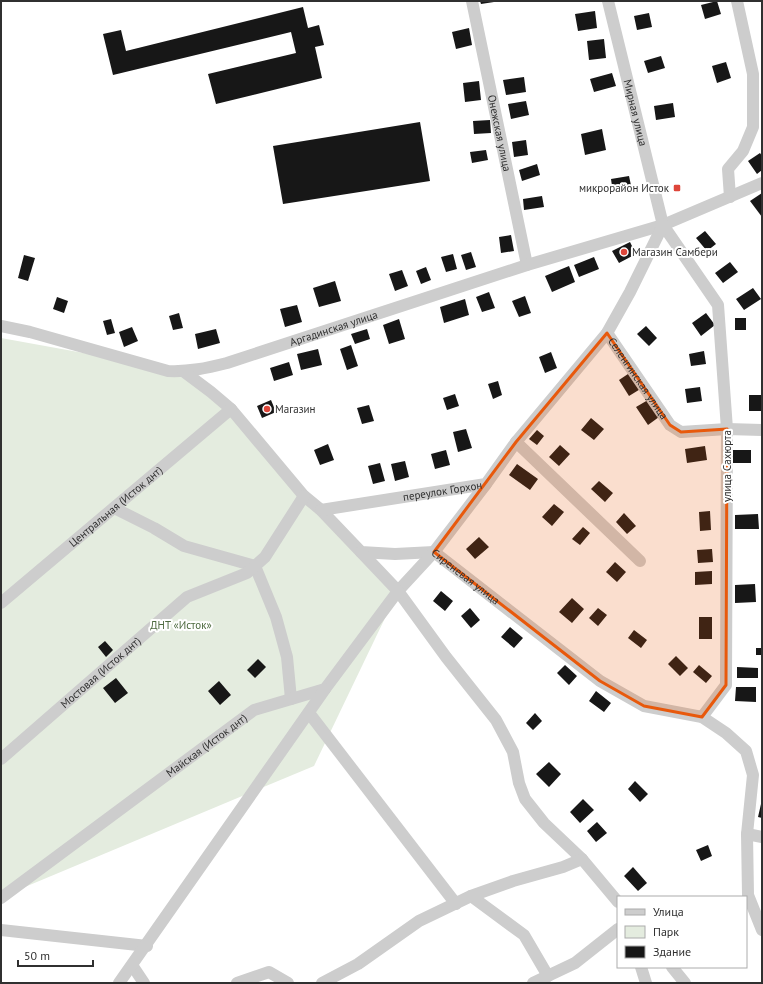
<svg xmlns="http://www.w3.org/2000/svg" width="763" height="984" viewBox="0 0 763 984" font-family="'PT Sans',sans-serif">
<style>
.green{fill:#e4ecdf}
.building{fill:#171717}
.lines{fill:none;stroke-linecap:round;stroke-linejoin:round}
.minor{stroke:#cdcdcd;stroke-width:12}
.marked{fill:#e8590c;fill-opacity:0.2;stroke:#e8590c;stroke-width:3;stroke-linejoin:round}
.poi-dot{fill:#de463a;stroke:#fff;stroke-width:1.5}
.labels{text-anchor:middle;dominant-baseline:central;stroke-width:4;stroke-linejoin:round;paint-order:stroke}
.street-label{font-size:11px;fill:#303030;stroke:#fff}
.poi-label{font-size:11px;fill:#303030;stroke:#fff;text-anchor:start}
.park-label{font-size:11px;fill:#4d6a3f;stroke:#fff}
</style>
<rect width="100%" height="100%" fill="#fff"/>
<!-- green -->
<path class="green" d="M1 338 183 371 231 409 398 591 314 766 1 897Z"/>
<!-- building -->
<path class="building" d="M480 1H494V2L481 4Z
M717 1 721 14 705 19 701 5Z
M303 7 308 28 319 25 324 45 315 47 322 78 216 104 208 74 296 53 291 32 113 75 103 34 121 30 126 51Z
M595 11 597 28 578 31 575 14Z
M649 13 652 27 637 30 634 16Z
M469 28 472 45 456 49 452 32Z
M604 39 606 58 589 60 587 41Z
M661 56 665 68 648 73 644 61Z
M726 62 731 78 717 83 712 66Z
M612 73 616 86 594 92 590 79Z
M524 77 526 92 506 95 503 80Z
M479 81 481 100 465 102 463 83Z
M526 101 529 115 511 119 508 104Z
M673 103 675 117 656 120 654 106Z
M490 120 491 133 474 134 473 121Z
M420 122 430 181 283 204 273 146Z
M602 129 606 150 585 155 581 134Z
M526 140 528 155 514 157 512 142Z
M486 150 488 160 472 163 470 152Z
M760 153 762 156V170L757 174 748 161Z
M537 164 540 175 522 181 519 170Z
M629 176 632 190 613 193 611 179Z
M762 193V217L750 201Z
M542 196 544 207 524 210 523 199Z
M705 231 716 244 707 251 696 238Z
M511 235 514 251 501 253 499 237Z
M630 242 636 254 619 263 612 251Z
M471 252 476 267 466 270 461 255Z
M453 254 457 269 446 272 441 257Z
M24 255 35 258 28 281 18 278Z
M594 257 599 269 579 277 574 265Z
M730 262 738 272 723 283 715 273Z
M569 266 575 282 552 292 545 276Z
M426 267 431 280 421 284 416 271Z
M402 270 408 286 395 291 389 274Z
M335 281 341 301 319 307 313 288Z
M753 288 761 299 744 310 736 299Z
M489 292 495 308 482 312 476 297Z
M525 296 531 313 519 317 512 301Z
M57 297 68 301 64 313 53 309Z
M465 299 469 315 444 323 440 307Z
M297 305 302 322 285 327 280 309Z
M179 313 183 328 173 330 169 316Z
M706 313 715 325 701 336 692 323Z
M735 318H746V330H735Z
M111 319 115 333 107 335 103 321Z
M399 319 405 339 389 344 383 325Z
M646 326 657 338 649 346 637 334Z
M132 327 138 341 124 347 119 332Z
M216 329 220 343 198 349 195 334Z
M367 329 370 339 355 344 351 334Z
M351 345 358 366 347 370 340 349Z
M318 349 322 365 301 370 297 354Z
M704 351 706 364 691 366 689 354Z
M551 352 557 368 545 373 539 357Z
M289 362 293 375 274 381 270 368Z
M631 372 642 388 629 396 619 380Z
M498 381 502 395 493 399 488 384Z
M700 387 702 401 687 403 685 389Z
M455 394 459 406 447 410 443 398Z
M749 395H761L762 411H749Z
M271 400 276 412 262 418 257 406Z
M648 400 659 417 648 425 636 407Z
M369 405 374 421 362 424 357 408Z
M591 418 604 429 594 440 581 430Z
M466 429 472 448 458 452 453 432Z
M537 430 544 436 537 445 529 439Z
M328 444 334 460 320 465 314 450Z
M560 445 570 454 559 466 549 457Z
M705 446 707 460 687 463 685 449Z
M446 450 450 465 435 469 431 454Z
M733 450H751V463H733Z
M405 461 409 477 395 481 391 464Z
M380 463 385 481 373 484 368 466Z
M517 464 538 479 530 490 509 475Z
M599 481 613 493 605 502 591 489Z
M554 504 564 512 552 526 542 517Z
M710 511 711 530 700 531 699 512Z
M624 513 636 526 627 534 616 522Z
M758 514 759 529H735V515Z
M583 527 590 533 580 545 572 539Z
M479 537 489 547 475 559 466 549Z
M712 549 713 562 698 563 697 550Z
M615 562 626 572 617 582 606 572Z
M712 571V584L695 585V572Z
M755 584 756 602 735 603V585Z
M441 591 453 601 445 611 433 601Z
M572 598 584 609 572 623 559 612Z
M470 608 480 620 471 628 461 616Z
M598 608 607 615 598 626 589 618Z
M699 617H712V639H699Z
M510 627 523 638 514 648 501 637Z
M634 630 647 640 641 648 628 638Z
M105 641 113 650 106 657 98 647Z
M756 648H762V655H756Z
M676 656 688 668 680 676 668 664Z
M258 659 266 667 255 678 247 670Z
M565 665 577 676 569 685 557 673Z
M699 665 712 676 706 683 693 672Z
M737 667 758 668V678H737Z
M116 678 128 693 115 703 103 688Z
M219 681 231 695 220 705 208 691Z
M736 687H756V702L735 701Z
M596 691 611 703 604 712 589 701Z
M535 713 542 721 533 730 526 723Z
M549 762 561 774 549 787 536 774Z
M635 781 648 794 640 802 628 789Z
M583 799 594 810 580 823 570 812Z
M761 804H762V818L758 817Z
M597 822 607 833 596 842 587 831Z
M708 845 712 856 701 861 696 850Z
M633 867 647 883 638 891 624 876Z"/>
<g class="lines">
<!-- minor -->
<g class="minor">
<path id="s1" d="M472 1 527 265"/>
<path id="s2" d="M608 1 663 225 718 305 727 429 726 685 702 717"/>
<path d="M730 197 728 169 743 151 753 127V74L737 1"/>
<path id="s3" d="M1 326 30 332 168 371C189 372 207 368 227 363L527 265 663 225 762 183"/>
<path id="s4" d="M607 333 670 425 681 432 727 429 762 430"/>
<path d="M183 371 211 392 231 409 304 496 321 510 361 552 395 554 434 552"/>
<path d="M516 442 607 333 630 292 663 225"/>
<path d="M486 484 434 552 398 591 446 657 496 720 513 752 519 783 525 799 544 823 582 859 618 902"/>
<path d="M114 508 154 528 184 546 255 566 276 617 287 657 291 699"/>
<path id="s5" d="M321 510 486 484 516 442 640 561"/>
<path id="s6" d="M434 552 600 681 644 706 702 717 726 733 746 751 753 775 747 834 748 895 762 930"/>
<path id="s7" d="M1 603 231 409"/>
<path d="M309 713 456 904"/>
<path id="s8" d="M1 759 187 597 247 573 255 566 265 557 304 496"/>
<path d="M747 834 762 837"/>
<path d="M471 896 524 935 548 976"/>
<path id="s9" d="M1 898 254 710 325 689 398 591 361 552"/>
<path d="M1 930 147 946"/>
<path d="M132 965 144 983"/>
<path d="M641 967 646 983"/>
<path d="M672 967 685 983"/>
<path d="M119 983 325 689"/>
<path d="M237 983 269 972 288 983"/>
<path d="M322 983 358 964 419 921 471 896 513 881 563 867 582 859"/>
<path d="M533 983 575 963 618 929"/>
</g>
</g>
<!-- marked area -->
<path class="marked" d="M607 333 670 425 681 432 727 429 726 685 702 717 644 706 600 681 434 552 516 442Z"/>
<!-- markers -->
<g class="poi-dot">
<rect x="673" y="184" width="8" height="8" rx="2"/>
<circle cx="624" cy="252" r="4"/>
<circle cx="267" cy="409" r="4"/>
</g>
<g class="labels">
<!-- street labels -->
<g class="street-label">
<text stroke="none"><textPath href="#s2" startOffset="115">Мирная улица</textPath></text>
<text stroke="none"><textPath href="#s1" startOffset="135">Онежская улица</textPath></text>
<text stroke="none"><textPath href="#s3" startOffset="345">Аргадинская улица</textPath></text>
<text stroke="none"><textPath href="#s4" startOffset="55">Селенгинская улица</textPath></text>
<text transform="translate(727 466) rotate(-90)">улица Сахюрта</text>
<text stroke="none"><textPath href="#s5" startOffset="123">переулок Горхон</textPath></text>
<text stroke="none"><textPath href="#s7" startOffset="150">Центральная (Исток днт)</textPath></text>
<text stroke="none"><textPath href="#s6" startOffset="40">Сиреневая улица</textPath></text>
<text stroke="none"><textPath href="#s8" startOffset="132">Мостовая (Исток днт)</textPath></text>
<text stroke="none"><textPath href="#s9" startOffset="256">Майская (Исток днт)</textPath></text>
</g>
<!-- poi labels -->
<g class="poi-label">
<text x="669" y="188" text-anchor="end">микрорайон Исток</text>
<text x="632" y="252">Магазин Самбери</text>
<text x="275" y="409">Магазин</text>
</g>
<!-- park labels -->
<g class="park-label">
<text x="181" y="625">ДНТ «Исток»</text>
</g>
</g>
<!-- border -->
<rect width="763" height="984" fill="none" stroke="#303030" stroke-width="4"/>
<!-- legend -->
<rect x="617" y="896" width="130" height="72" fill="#ffffff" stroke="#acacac"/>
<rect x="625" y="909" width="20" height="6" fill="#cdcdcd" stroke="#acacac"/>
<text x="653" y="916" font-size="12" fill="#303030">Улица</text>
<rect x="625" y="926" width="20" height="12" fill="#e4ecdf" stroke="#acacac"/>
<text x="653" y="936" font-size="12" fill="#303030">Парк</text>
<rect x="625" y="946" width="20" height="12" fill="#171717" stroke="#acacac"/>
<text x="653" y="956" font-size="12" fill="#303030">Здание</text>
<!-- scale -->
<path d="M18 960v6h75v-6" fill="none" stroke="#303030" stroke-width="2"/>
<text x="24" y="960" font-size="12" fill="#303030" stroke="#ffffff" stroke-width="3" paint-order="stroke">50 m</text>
</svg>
